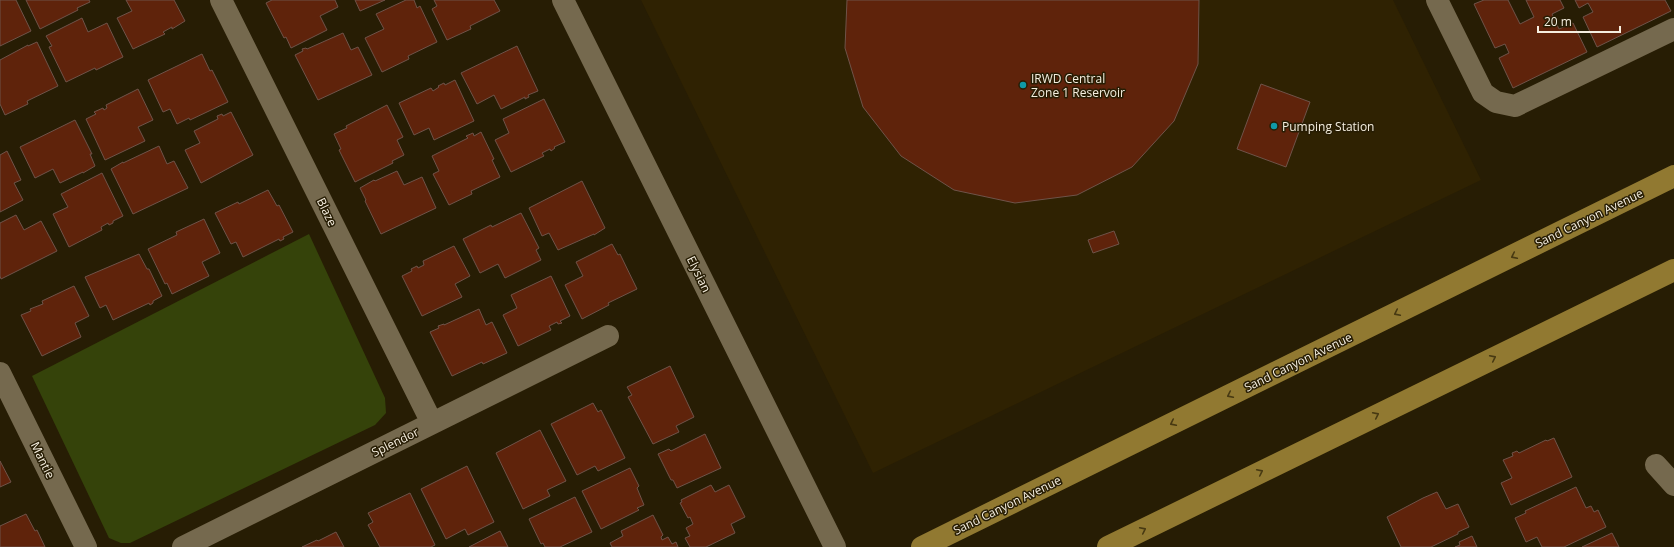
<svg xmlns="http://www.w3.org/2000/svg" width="1674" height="547" viewBox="0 0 1674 547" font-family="'Open Sans',sans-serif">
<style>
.built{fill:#2f2202}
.green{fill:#35430a}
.building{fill:#5f230b;stroke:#6f5349}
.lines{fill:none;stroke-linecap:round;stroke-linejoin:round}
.minor{stroke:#75694e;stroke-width:22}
.major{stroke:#917931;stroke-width:22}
.oneway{stroke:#473912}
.culture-dot{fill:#0f9aa8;stroke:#271d04;stroke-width:1.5}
.labels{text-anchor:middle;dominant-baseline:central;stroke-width:3;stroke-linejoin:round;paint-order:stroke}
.poi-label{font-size:12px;fill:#f5eedf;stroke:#271d04;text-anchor:start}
.street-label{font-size:12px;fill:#f5eedf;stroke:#271d04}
</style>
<rect width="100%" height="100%" fill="#271d04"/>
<!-- built -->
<path class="built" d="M641 0H1393L1481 180 873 473Z"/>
<!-- green -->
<path class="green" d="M309 234 385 398 386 413 375 425 130 543H121L109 538 32 376Z"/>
<!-- building -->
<path class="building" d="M0 0H16L31 31 0 46Z
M26 0H89L90 2 77 8 78 10 40 29Z
M126 0H174L185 21 172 29V27L163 32 165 34 133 49 117 18 132 11Z
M272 0H335L338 7 320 16 327 30 291 48 286 37 284 38 266 3Z
M355 0H385L360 11Z
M406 0H414L417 8 420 6 437 42 408 56 409 59 382 72 365 38 384 29 376 14Z
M434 0H494L500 11 470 26 471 29 447 40 432 9 437 6Z
M847 0H1199L1198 64 1174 121 1132 167 1077 195 1015 203 954 190 901 156 863 107 845 48Z
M1484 0H1508L1520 24 1534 17 1526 0H1560L1564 8 1552 14 1559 29 1573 23 1587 52 1513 88 1499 58 1509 53 1505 44 1495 48 1474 4Z
M1575 0H1665L1671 11 1597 47 1583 17 1593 12 1588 3 1579 8Z
M82 18 88 32 107 23 123 57 96 70 95 68 66 82 49 47 52 46 46 36Z
M343 33 351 50 358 47 372 75 318 100 295 55 303 51 302 49 306 48 307 49Z
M37 42 58 86 27 101 28 104 5 115 0 104V60L28 45V46Z
M517 46 538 91 528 95 529 97 525 99V97L501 109 494 95 477 104 461 73Z
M202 54 210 71 212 70 228 102 190 120 189 118 177 124 170 109 163 112 148 80Z
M455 80 474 121 434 140 429 128 414 135 399 103 431 88 433 91 439 87 438 86 444 83 445 85Z
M1261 84 1310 102 1286 167 1237 149Z
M138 89 153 120 138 127 145 141 105 160 86 119 96 114 94 112 103 108 104 110 107 108 106 105Z
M544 99 565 142 554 147 555 148 551 151 550 149 542 153 544 156 511 172 495 140 509 133 503 119Z
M387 105 403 137 397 140 404 155 392 161 393 163 355 182 339 150 341 149 334 134 347 128 346 126Z
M231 112 253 155 201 183 185 150 200 143 194 131 218 119 217 116 222 114 223 116Z
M75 120 92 154H90L95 166 83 173V172L60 183 53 169 35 178 20 147Z
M481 132 494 159 492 160 500 177 471 191 472 194 449 205 433 174 439 171 432 156 468 138 466 136 473 133 474 136Z
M159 146 167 164 174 161 188 188 133 214 111 169 123 162V163Z
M7 151 21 180 14 183 23 200 0 212V155Z
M397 171 404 185 422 177 436 208 381 234 365 201 366 200 360 188 374 180 375 181Z
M102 173 123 216 113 221V223L109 225 108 223 101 227 102 230 69 247 53 214 68 207 61 194Z
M582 181 605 228 594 235V234L558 250 549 233 542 236 529 208Z
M268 190 277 206 279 205 293 232 283 237 284 239 280 241 279 239 243 257 236 242 231 244 215 213 238 202 239 204Z
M521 213 539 248 536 250 541 260 505 278 498 264 480 273 463 239 491 225 492 227Z
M16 215 24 230 41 221 57 251 1 279 0 276V223Z
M204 219 220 253 202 262 209 276 172 294 167 283 165 284 148 249 177 235 176 232Z
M1114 231 1119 244 1093 253 1088 240Z
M612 244 618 255 620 254 637 289 608 303 609 305 582 319 565 285 583 276 576 262Z
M454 246 470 276 455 284 462 297 422 316 402 276 412 271 411 269 417 266 418 268 424 265 423 261Z
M139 254 147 269H149L162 296 153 301V303L150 305 149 303 113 320 106 305 100 308 85 277Z
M551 276 570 316 560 321 562 323 558 324 557 322 549 326 551 330 518 346 503 315 517 308 511 295Z
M74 286 89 316 75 323 81 337 42 356 21 315 31 311 30 309 43 304 42 301Z
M479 309 486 325 492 322 507 353 483 364 482 362 452 376 430 332 439 328 438 326 444 324V325Z
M670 366 694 417 676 426 679 432 653 444 628 397 632 395 627 387Z
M593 403 598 412 601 410 625 458 598 471 595 466 577 475 551 424Z
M540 430 566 481 547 490 550 496 523 509 496 453Z
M705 434 721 468 677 488 673 480H671L658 454 669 449 671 451Z
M1554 438 1572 477 1511 505 1501 483 1512 478 1503 460 1513 456 1512 453 1517 451 1519 453 1546 440 1547 441Z
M0 461 11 482 0 487Z
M467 466 494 522 468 535 465 529 446 539 421 489Z
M630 468 639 486 637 488 644 505 637 508 639 510 601 529 582 491Z
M711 485 715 492 729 485 745 517 731 524 735 533 706 547H690L685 538 690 536 686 528 693 524 690 517 688 518 680 503 682 502 681 500Z
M1576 487 1586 508 1591 506 1594 512 1598 510 1606 527 1564 547H1542L1537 537 1526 542 1515 518 1526 513 1525 511Z
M1437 492 1446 509 1458 504 1469 527 1458 532V534L1431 547H1401L1387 517 1423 498Z
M410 493 435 545 431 547H380L368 525 373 522 368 513Z
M575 497 592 532 560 547H545L543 543 541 544 529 519Z
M26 514 35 531 37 530 45 547H0V526Z
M653 515 663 535 661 537 662 540 668 537 672 544 676 542 678 547H612L610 543 623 536 621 531Z
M500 531 508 547H469Z
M336 532 344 547H302L317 540 318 541Z
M1612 533 1619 547H1582Z
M1472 536 1477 547H1455L1460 545 1459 542Z"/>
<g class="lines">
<!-- minor -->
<path class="minor" d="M221 0 432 423
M563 0 835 547
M1437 0 1483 93 1496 102 1515 106 1674 29
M0 373 86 547
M1656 465 1674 485
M183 547 608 336"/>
<!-- major -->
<path class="major" d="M922 547 1674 176
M1108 547 1674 270"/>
</g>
<!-- one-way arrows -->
<defs><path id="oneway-chevron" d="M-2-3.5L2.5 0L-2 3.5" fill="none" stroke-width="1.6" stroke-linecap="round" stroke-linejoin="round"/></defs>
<g class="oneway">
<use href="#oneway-chevron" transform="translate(1514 256) rotate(154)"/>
<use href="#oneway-chevron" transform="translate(1397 313) rotate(154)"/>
<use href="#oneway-chevron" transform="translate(1493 358) rotate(-26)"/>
<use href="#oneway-chevron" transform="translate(1230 395) rotate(154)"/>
<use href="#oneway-chevron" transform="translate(1376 415) rotate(-26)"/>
<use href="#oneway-chevron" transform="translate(1173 423) rotate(154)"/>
<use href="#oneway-chevron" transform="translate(1260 472) rotate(-26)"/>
<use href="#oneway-chevron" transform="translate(1143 530) rotate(-26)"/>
</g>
<!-- markers -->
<g class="culture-dot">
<circle cx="1023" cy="85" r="4"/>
<circle cx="1274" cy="126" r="4"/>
</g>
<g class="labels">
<!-- poi labels -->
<g class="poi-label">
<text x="1031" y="78">IRWD Central<tspan x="1031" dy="14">Zone 1 Reservoir</tspan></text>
<text x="1282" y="126">Pumping Station</text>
</g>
<!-- street labels -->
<g class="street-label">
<text transform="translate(327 212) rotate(64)">Blaze</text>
<text transform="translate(1589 218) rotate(-26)">Sand Canyon Avenue</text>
<text transform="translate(699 274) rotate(64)">Elysian</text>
<text transform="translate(1298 362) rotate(-26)">Sand Canyon Avenue</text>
<text transform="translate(395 442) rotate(-26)">Splendor</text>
<text transform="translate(43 460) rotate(64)">Mantle</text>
<text transform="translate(1007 505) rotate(-26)">Sand Canyon Avenue</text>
</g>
</g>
<!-- scale -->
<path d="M1538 26v6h82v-6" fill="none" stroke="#f5eedf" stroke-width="2"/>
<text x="1544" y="26" font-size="12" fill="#f5eedf" stroke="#271d04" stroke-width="3" paint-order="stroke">20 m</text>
</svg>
